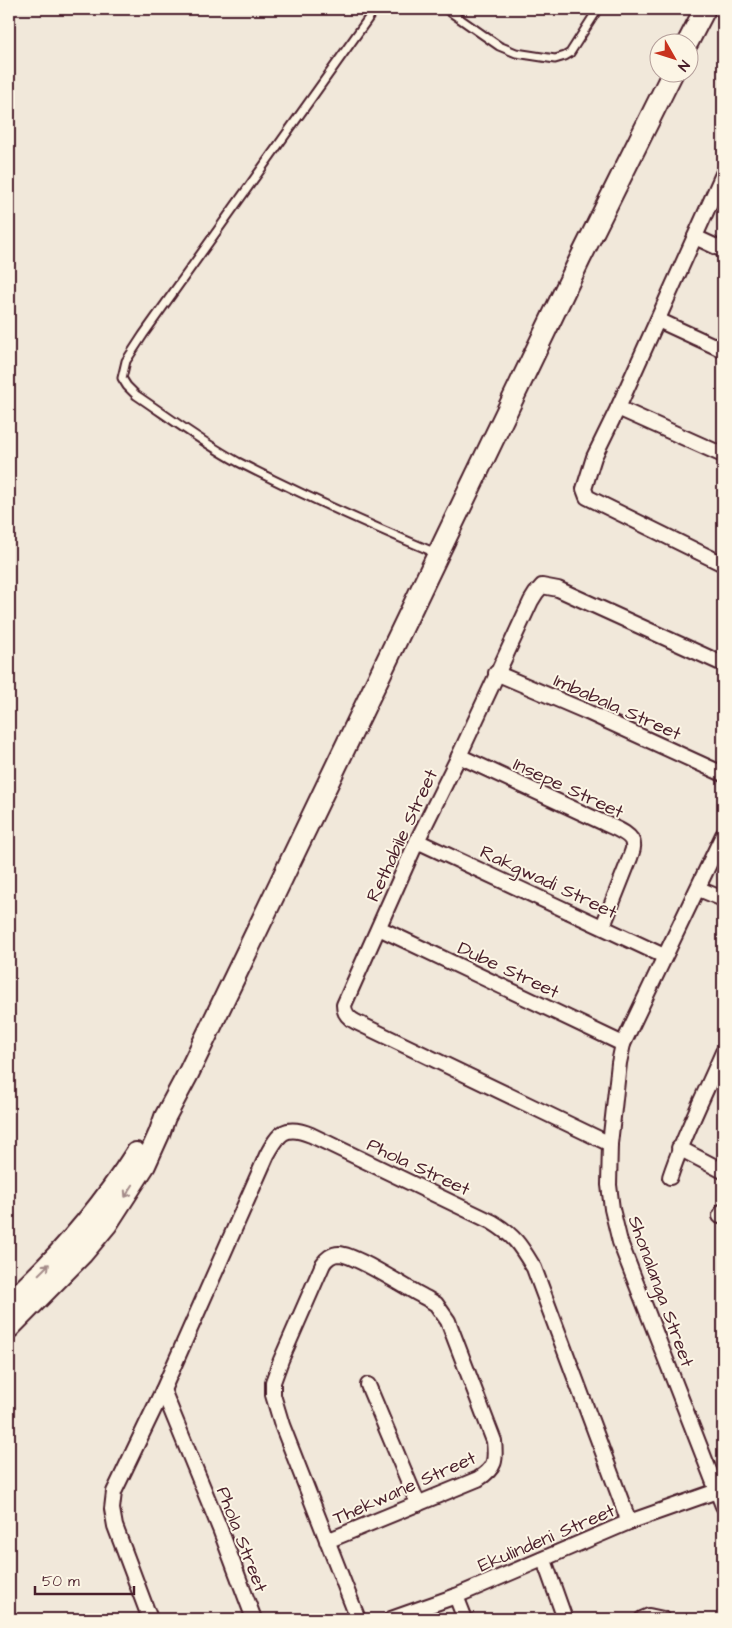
<svg xmlns="http://www.w3.org/2000/svg" width="732" height="1628" viewBox="0 0 732 1628" font-family="'Architects Daughter',sans-serif">
<rect width="100%" height="100%" fill="#f1e8da"/>
<filter id="ink" filterUnits="userSpaceOnUse"><feTurbulence type="fractalNoise" baseFrequency=".02" numOctaves="2"/><feDisplacementMap in="SourceGraphic" scale="10" xChannelSelector="R" yChannelSelector="G"/><feConvolveMatrix kernelMatrix="1 2 1 2 8 2 1 2 1" color-interpolation-filters="sRGB"/></filter>
<g filter="url(#ink)">
<g fill="none" stroke-linecap="round" stroke-linejoin="round">
<!-- service casing -->
<g stroke="#4a1f2b" stroke-width="11">
<g id="service">
<path d="M375 9 143 335 126 361 122 378 127 386 136 395C170 418 203 443 238 462 303 495 369 525 436 553"/>
<polyline points="446,9 499,46 516,53 555,59 565,56 570,53 598,9"/>
</g>
</g>
<!-- minor casing -->
<g stroke="#4a1f2b" stroke-width="18">
<g id="minor">
<polyline points="723,174 618,408 594,457 584,489 587,497 593,500 723,564"/>
<polyline points="695,237 723,250"/>
<polyline points="658,320 723,350"/>
<polyline points="618,408 723,455"/>
<polyline points="496,673 585,711 723,774"/>
<path d="M459 756 604 823C612 827 633 834 633 845 634 849 631 854 630 858L603 926"/>
<polyline points="723,835 623,1044 619,1063 610,1144 609,1185 612,1209 620,1242 723,1506"/>
<polyline points="417,841 664,956"/>
<polyline points="699,889 723,899"/>
<polyline points="379,928 623,1044"/>
<path d="M610 1144 356 1022C348 1018 344 1013 344 1005L417 841 459 756 531 601 536 593 542 586 558 589 723 664"/>
<polyline points="679,1148 723,1171"/>
<path d="M670 1177C684 1134 705 1094 723 1052"/>
<polyline points="720,1216 723,1211"/>
<polyline points="368,1385 418,1504"/>
<polyline points="163,1390 220,1529 254,1619"/>
<path d="M327 1541 478 1479C496 1468 496 1460 494 1441L448 1321 436 1304 426 1298C406 1288 357 1255 339 1254 332 1254 326 1259 323 1264L281 1360 273 1382V1395L282 1425 358 1619"/>
<polyline points="544,1560 565,1619"/>
<polyline points="456,1596 465,1619"/>
<path d="M150 1619 115 1526 112 1509 114 1492 163 1390 267 1155C279 1133 285 1124 311 1135L492 1222C515 1236 520 1245 534 1268L629 1522"/>
<polyline points="391,1619 456,1596 629,1522 717,1491"/>
<polyline points="642,1619 649,1616 663,1619"/>
</g>
</g>
<!-- secondary casing -->
<g stroke="#4a1f2b" stroke-width="24">
<g id="secondary">
<polyline points="688,42 705,9"/>
<path d="M9 1303C57 1259 101 1208 136 1153"/>
<polyline points="9,1328 82,1254 107,1224 145,1165 159,1134 165,1117 189,1072 580,259 673,72"/>
</g>
</g>
<!-- service -->
<use href="#service" stroke="#fcf5e5" stroke-width="7"/>
<!-- minor -->
<use href="#minor" stroke="#fcf5e5" stroke-width="14"/>
<!-- secondary -->
<use href="#secondary" stroke="#fcf5e5" stroke-width="20"/>
</g>
<!-- one-way arrows -->
<defs><path id="oneway-shaft" d="M-6 0H5M1.5-3L5.5 0L1.5 3" fill="none" stroke-width="1.6" stroke-linecap="round" stroke-linejoin="round" transform="scale(1.25)"/></defs>
<g stroke="#a38a88">
<use href="#oneway-shaft" transform="translate(129 1191) rotate(123)"/>
<use href="#oneway-shaft" transform="translate(44 1269) rotate(-45)"/>
</g>
</g>
<g text-anchor="middle" stroke-width="4" stroke-linejoin="round" paint-order="stroke">
<!-- street labels -->
<g font-size="19" fill="#4a1f2b" stroke="#fcf5e5">
<text transform="translate(618 706) rotate(24)" y="7">Imbabala Street</text>
<text transform="translate(569 787) rotate(25)" y="7">Insepe Street</text>
<text transform="translate(401 835) rotate(-65)" y="7">Rethabile Street</text>
<text transform="translate(549 881) rotate(25)" y="7">Rakgwadi Street</text>
<text transform="translate(509 969) rotate(25)" y="7">Dube Street</text>
<text transform="translate(419 1166) rotate(25)" y="7">Phola Street</text>
<text transform="translate(662 1291) rotate(70)" y="7">Shonalanga Street</text>
<text transform="translate(404 1487) rotate(-24)" y="7">Thekwane Street</text>
<text transform="translate(546 1537) rotate(-23)" y="7">Ekulindeni Street</text>
<text transform="translate(243 1539) rotate(69)" y="7">Phola Street</text>
</g>
</g>
<!-- margin -->
<rect width="732" height="1628" fill="none" stroke="#fcf5e5" stroke-width="30"/>
<rect x="15" y="15" width="702" height="1598" fill="none" stroke="#4a1f2b" stroke-width="2" filter="url(#ink)"/>
<!-- north arrow -->
<g transform="translate(674 58) rotate(129)"><circle r="24" fill="#fcf5e5" stroke="#b59f9b"/>
<path d="M0-4L9 19L0 12L-9 19Z" fill="#c8321e"/>
<text y="-8" font-size="14" font-weight="bold" text-anchor="middle" fill="#4a1f2b">N</text>
</g>
<!-- scale -->
<path d="M35 1586v8h99v-8" fill="none" stroke="#4a1f2b" stroke-width="2.5"/>
<text x="42" y="1586" font-size="15" fill="#4a1f2b" stroke="#fcf5e5" stroke-width="4" paint-order="stroke">50 m</text>
</svg>
